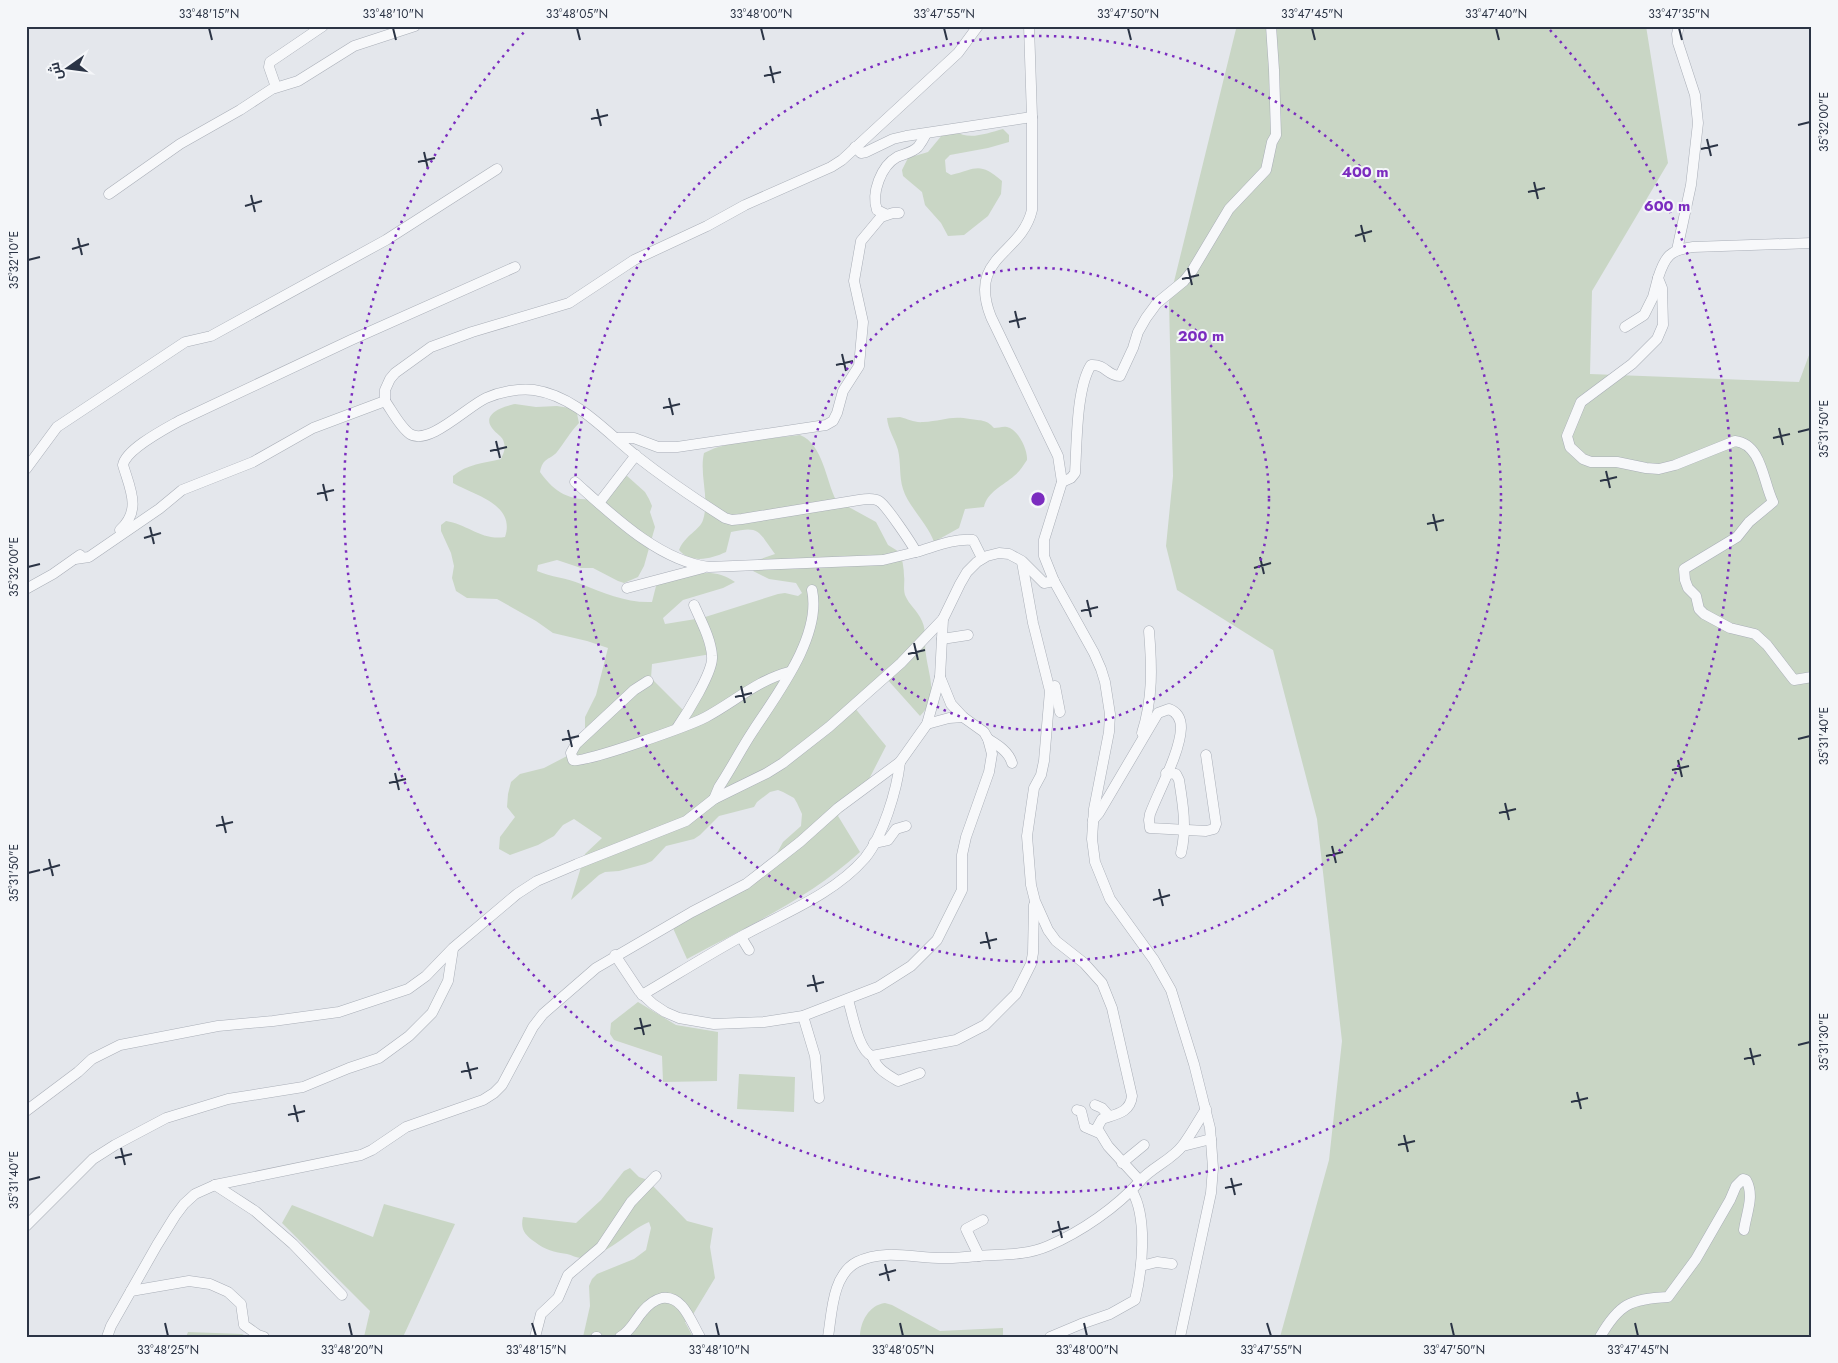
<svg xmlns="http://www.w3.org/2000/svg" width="1838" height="1363" viewBox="0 0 1838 1363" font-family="Jost,Cairo,sans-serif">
<rect width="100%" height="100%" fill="#e4e7ec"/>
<!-- green -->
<g fill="#c9d6c5" fill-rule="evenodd">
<polygon points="1233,26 1646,26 1668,163 1592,291 1590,374 1799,382 1812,347 1812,1337 1280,1337 1329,1160 1342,1041 1317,819 1273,650 1177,590 1166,546 1173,476 1169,302 1236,29"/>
<path d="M1003 129 1009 135V142L988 148 950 155 945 160 946 172 951 175C976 169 979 161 1002 181L1001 194 988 216 964 235 948 236 941 223 925 205 922 192 903 176 902 170 908 158 928 152 943 134 955 131C969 141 987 133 1003 129Z"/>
<path d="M515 404 536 407 557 406 576 409 579 423C570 432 565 442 557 452 550 460 543 457 540 472 559 499 576 501 608 499L626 475 645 492 649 499 652 506 650 512 655 527 644 566 638 577 624 583 618 581 593 568H581L557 560 538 565 537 571C551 577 567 578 581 584 604 593 626 603 652 602L656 586 660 584C686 577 710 564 735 582L723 588 683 600 663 618 665 624 702 618 778 594 785 593 798 596 802 593 796 583 769 579 753 571 758 560 775 554C758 532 761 525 731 532L726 552C711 559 691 564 679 550 685 535 700 530 703 520 710 498 699 475 704 453L715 448 737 442 800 435C823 444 826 481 836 500L876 522 888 545 901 553C902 560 904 568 904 576 905 582 903 588 905 595 909 605 918 611 922 621 927 631 924 644 926 655 929 677 939 698 920 716L886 678 854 707 886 746 867 783 838 816 860 852C810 898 746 927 687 959L672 926 758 874 776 855 783 842 801 826 802 814 797 803 794 798 783 792 778 790 770 792 757 802 754 807 719 816 700 835 694 839 666 846 652 861 645 864 619 871 605 872 599 875 571 900 585 854 602 838 574 819 563 825 554 836 538 845 510 855 499 849 500 837 515 817 507 807 508 794 511 782 520 774 544 768 567 756 585 732V717L596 695 608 648 587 641 553 633 536 621 497 599 467 598 456 591 452 578 454 566 451 553 441 531V525L446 521C467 524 482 541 505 537 516 504 474 495 453 483V476C467 464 484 463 501 459 503 454 506 449 504 443 503 436 496 434 492 428 481 413 505 406 515 404ZM711 654 712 661 684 711 651 678 652 664Z"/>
<path d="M900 417C908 419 915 423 923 422 942 421 951 415 970 419 981 421 986 419 994 428 998 428 1003 426 1007 427 1018 429 1028 450 1027 460 1023 466 1020 471 1014 476 1004 485 987 492 984 507L965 509 959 528 934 542C928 524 908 506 903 489 899 477 901 462 898 450 895 439 888 430 887 418Z"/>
<polygon points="638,1002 676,1025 718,1032 717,1081 663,1082 662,1056 614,1040 610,1034 611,1023"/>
<polygon points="739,1074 795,1077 794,1112 737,1109"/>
<path d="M630 1168 639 1177 645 1179 654 1187 687 1221 713 1228 710 1247 715 1278 689 1321 685 1322 693 1337H583L590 1306 589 1286 592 1279 597 1274 634 1259 646 1250 651 1228 649 1222C626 1232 608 1256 582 1258 576 1258 572 1255 567 1254 554 1252 545 1250 535 1242 525 1235 520 1229 523 1217L576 1223 601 1200 624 1171Z"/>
<polygon points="384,1204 455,1224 403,1337 364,1337 370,1311 282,1223 292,1205 373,1237"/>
<path d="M885 1303 892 1305 940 1331 1003 1328V1337H860C860 1322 869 1305 885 1303Z"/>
<polygon points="188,1332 242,1334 248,1337 186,1337"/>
</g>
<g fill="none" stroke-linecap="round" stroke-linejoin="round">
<!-- minor casing -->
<g stroke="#a9aeb7" stroke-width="11">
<g id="minor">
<path d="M1029 26 1032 117V210C1021 256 967 256 991 317L1058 456 1062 482 1044 540V556L1054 581 1094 653 1101 669 1105 682 1110 714 1109 732 1094 809 1092 839 1095 862 1110 899 1154 960 1171 990 1194 1064 1210 1128 1213 1168 1211 1193 1180 1337"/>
<polyline points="276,87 269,67 270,62 323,26"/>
<polyline points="855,147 861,153 866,152 893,139 906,136 1032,117"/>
<polyline points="109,194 180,144 240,110 272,89 298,81 354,46 415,26"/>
<path d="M885 214 877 210C871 193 881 166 897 157 903 154 912 153 918 147 921 143 924 138 926 134"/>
<path d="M1812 243 1693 247C1670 250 1665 256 1658 278L1662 288 1663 325 1657 339 1632 364 1581 402 1567 436 1570 447 1583 459 1591 462H1617L1646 468 1659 469 1675 465 1735 441C1762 444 1763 482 1773 502L1749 522 1737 537 1684 569 1685 580 1688 588 1696 596 1699 609 1704 614 1730 628 1755 634 1767 645 1794 680 1812 677"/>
<polyline points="1677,250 1691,185 1698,123 1695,95 1678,43 1677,34 1679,26"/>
<polyline points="1625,327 1644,315 1653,297 1658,278"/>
<path d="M385 401C392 411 400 427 410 434 429 446 468 406 486 398 500 392 519 388 534 390 575 396 604 430 635 455 663 477 695 499 725 518L732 520 742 519 859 500C865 499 874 498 879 501 886 505 912 544 916 552 934 547 954 538 973 540L982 558"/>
<polyline points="617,438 634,438 658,447 677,447 826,425 833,421 837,413 843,391 859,366 863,322 854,281 861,241 881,217 893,213 899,213"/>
<polyline points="26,469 57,427 185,342 211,336 386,240 497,169"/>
<path d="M575 482C612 515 659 561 709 567L883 560 916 552"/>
<path d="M1062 482 1071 478 1075 473C1077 443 1076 389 1091 365 1106 364 1107 376 1120 376L1133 348 1138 332 1146 318 1157 303 1184 281 1192 271 1229 209 1266 170 1272 142 1276 135 1274 70 1271 26"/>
<polyline points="599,503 636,455"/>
<path d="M120 530C142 510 130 489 123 465 126 449 165 429 179 421L351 340 515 267"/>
<polyline points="75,559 89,557 159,509 182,490 253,462 313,428 385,401 385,390 390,379 395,373 431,347 472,332 569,303 634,260 707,226 745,205 831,167 842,160 958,53 978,26"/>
<path d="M1022 562 1033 623 1050 691 1044 761 1041 775 1034 788 1027 836 1031 885 1035 901 1048 930 1056 941 1084 963 1102 983 1112 1008 1132 1096C1130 1113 1116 1114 1102 1119L1097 1128 1108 1146 1140 1181"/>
<polyline points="627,588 703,568"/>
<polyline points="26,589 53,574 80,555"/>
<polyline points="942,639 968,635"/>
<path d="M648 681 634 690 576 744 571 753 573 760C583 764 691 725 706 717 734 702 758 680 789 672"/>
<polyline points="1055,686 1060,712"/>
<polyline points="927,724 949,718 963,717"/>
<path d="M677 728C686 715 714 671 712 656 711 639 701 621 694 605"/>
<path d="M1142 733C1153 698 1152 667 1149 631"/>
<path d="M988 739C998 745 1009 752 1012 763"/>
<path d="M1166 773 1176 774 1179 780C1183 804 1187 829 1181 853"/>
<path d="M714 799 719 787C731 769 741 749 753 731 777 694 822 636 812 590"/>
<path d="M1093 820 1099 813 1158 713 1169 709C1177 712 1181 719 1181 728 1180 753 1159 790 1150 814L1149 820 1150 828 1206 831 1214 829 1216 824 1206 755"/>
<polyline points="874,843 888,840 896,829 906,826"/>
<polyline points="741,937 749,950"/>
<polyline points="615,955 639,991 653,1004 665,1012 679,1018 714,1024 764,1022 803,1016 878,987 911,966 937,940 962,890 962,855 966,837 989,772 992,754 988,739 984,732 963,717 951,704 940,677"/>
<path d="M642 995C676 975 709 954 744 935 784 913 834 894 865 858 883 836 897 790 900 762"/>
<path d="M848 1000C853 1015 858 1050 872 1056L956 1040 985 1025 1016 994 1031 964 1033 953 1034 905"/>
<polyline points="803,1016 815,1056 819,1098"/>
<path d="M872 1056C877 1069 886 1074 898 1081L920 1073"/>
<polyline points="1095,1105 1102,1108 1109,1116"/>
<polyline points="1077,1110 1081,1111 1085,1127 1099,1133"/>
<polyline points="26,1111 78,1072 92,1059 120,1045 218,1026 273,1021 339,1012 408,989 426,976 453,948 517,894 537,881 577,864 686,821 714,799 767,773 783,763 829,727 901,663 943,619"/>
<polyline points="1183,1146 1211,1139"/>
<polyline points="1122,1163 1144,1145"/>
<polyline points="215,1185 255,1211 293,1244 342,1295"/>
<polyline points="26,1226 93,1159 115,1145 166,1118 228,1099 303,1087 349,1068 379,1058 409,1036 432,1013 448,981 453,949"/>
<polyline points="979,1256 966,1229 983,1220"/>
<polyline points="1141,1266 1157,1262 1172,1264"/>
<polyline points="131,1291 189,1281 210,1284 228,1292 241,1304 244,1325 258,1335 264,1337"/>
<polyline points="107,1337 111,1326 157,1245 175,1216 184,1204 195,1194 215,1185 361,1155 372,1150 406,1127 483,1100 494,1093 502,1085 533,1027 543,1014 596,968 692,912 746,884 800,842 838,808 900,762 927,724 940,677 943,619 960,584 967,572 977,562 987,556 999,553 1009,554 1022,561 1044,583 1054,581"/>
<polyline points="535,1337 541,1314 558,1298 568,1275 601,1247 631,1202 656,1176"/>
<polyline points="596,1337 597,1337"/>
<path d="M620 1337C631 1331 635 1320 643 1311 648 1305 654 1300 662 1298 683 1295 691 1322 700 1337"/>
<path d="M828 1337C832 1313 832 1275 857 1262 885 1248 917 1259 947 1258 957 1258 967 1257 977 1256 1001 1254 1025 1256 1048 1246 1081 1232 1117 1207 1140 1181 1152 1167 1172 1160 1183 1145 1192 1133 1198 1121 1206 1109"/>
<path d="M1050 1337 1081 1324 1110 1314 1135 1300C1142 1271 1148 1218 1132 1191"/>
<path d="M1600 1337C1619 1304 1630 1299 1668 1297L1696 1259 1730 1200 1736 1186 1743 1179 1746 1180C1755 1196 1746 1214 1744 1230"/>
</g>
</g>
<!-- minor -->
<use href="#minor" stroke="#f7f8fa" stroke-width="10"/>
</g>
<!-- ticks -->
<path fill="none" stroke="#2b3445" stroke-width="2" d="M209 28 212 40M393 28 396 40M577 28 580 40M761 28 764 40M944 28 947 40M1128 28 1131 40M1312 28 1315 40M1496 28 1499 40M1679 28 1682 40M770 66 774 83M764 76 781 72M597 109 601 126M591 119 608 115M1798 125 1810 122M1707 139 1711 156M1701 149 1718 145M424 152 428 169M418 162 435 158M1534 182 1538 199M1528 192 1545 188M251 195 255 212M245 206 262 201M1361 225 1365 242M1355 236 1372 231M78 238 82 255M72 249 89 244M28 260 40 257M1188 268 1192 285M1182 279 1199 275M1015 311 1019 328M1009 322 1026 318M842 354 846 371M836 365 853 361M669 398 673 415M663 408 680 404M1779 428 1783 445M1798 432 1810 429M1773 438 1790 434M496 441 500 458M490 451 507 447M1606 471 1610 488M1600 481 1617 477M323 484 327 501M317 494 334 490M1433 514 1437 531M1427 524 1444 520M150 527 154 544M144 538 161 533M1260 557 1264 574M28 567 40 564M1254 568 1271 563M1087 600 1091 617M1081 611 1098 607M914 643 918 660M908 654 925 650M741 686 745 703M735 697 752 693M568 730 572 747M1798 739 1810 736M562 740 579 736M1678 760 1682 777M1672 770 1689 766M395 773 399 790M389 783 406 779M1505 803 1509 820M1499 813 1516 809M222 816 226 833M216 826 233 822M1332 846 1336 863M1326 856 1343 852M49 859 53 876M43 870 60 865M28 873 40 870M1159 889 1163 906M1153 900 1170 895M986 932 990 949M980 943 997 939M813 975 817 992M807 986 824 982M640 1018 644 1035M634 1029 651 1025M1798 1045 1810 1042M1750 1048 1754 1065M1744 1059 1761 1055M467 1062 471 1079M461 1072 478 1068M1577 1092 1581 1109M1571 1102 1588 1098M294 1105 298 1122M288 1115 305 1111M1404 1135 1408 1152M1398 1145 1415 1141M121 1148 125 1165M115 1158 132 1154M1231 1178 1235 1195M28 1180 40 1177M1225 1188 1242 1184M1058 1221 1062 1238M1052 1232 1069 1227M885 1264 889 1281M879 1275 896 1270M165 1323 168 1336M349 1323 352 1336M532 1323 536 1336M716 1323 719 1336M900 1323 903 1336M1084 1323 1087 1336M1267 1323 1271 1336M1451 1323 1454 1336M1635 1323 1638 1336"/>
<!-- distance rings -->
<g fill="none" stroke="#7b2cbf" stroke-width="2.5" stroke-dasharray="2.5 5">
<circle cx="1038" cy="499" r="231"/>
<circle cx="1038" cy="499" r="463"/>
<path d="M1550 30A694 694 0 1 1 526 30"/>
</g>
<circle cx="1038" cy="499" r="8" fill="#7b2cbf" stroke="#f4f6f9" stroke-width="2.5"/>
<g font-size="15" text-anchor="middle" font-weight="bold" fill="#7b2cbf" stroke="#f4f6f9" stroke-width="4" stroke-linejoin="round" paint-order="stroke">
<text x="1365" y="177">400 m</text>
<text x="1667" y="211">600 m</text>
<text x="1201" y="341">200 m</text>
</g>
<!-- border -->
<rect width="1838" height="1363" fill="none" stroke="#f4f6f9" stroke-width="55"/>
<!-- north arrow -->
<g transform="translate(68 68) rotate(256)" stroke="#f4f6f9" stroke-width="4" paint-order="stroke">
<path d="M0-4L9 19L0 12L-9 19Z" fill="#2b3445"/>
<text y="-8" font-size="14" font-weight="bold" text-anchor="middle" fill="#2b3445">ش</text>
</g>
<rect x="28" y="28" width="1782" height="1308" fill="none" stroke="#2b3445" stroke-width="2"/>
<g font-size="12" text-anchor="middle" fill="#2b3445">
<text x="209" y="18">33°48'15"N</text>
<text x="393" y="18">33°48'10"N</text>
<text x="577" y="18">33°48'05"N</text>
<text x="761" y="18">33°48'00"N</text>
<text x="944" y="18">33°47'55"N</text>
<text x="1128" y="18">33°47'50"N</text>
<text x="1312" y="18">33°47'45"N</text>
<text x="1496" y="18">33°47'40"N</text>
<text x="1679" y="18">33°47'35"N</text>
<text transform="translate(1824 122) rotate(-90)" y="4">35°32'00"E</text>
<text transform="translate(14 260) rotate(-90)" y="4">35°32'10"E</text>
<text transform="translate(1824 429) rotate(-90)" y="4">35°31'50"E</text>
<text transform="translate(14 567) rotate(-90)" y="4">35°32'00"E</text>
<text transform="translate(1824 736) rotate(-90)" y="4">35°31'40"E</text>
<text transform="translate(14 873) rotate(-90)" y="4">35°31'50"E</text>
<text transform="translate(1824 1042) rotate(-90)" y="4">35°31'30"E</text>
<text transform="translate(14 1180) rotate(-90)" y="4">35°31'40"E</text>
<text x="168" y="1354">33°48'25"N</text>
<text x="352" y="1354">33°48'20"N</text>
<text x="536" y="1354">33°48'15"N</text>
<text x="719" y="1354">33°48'10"N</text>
<text x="903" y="1354">33°48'05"N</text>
<text x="1087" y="1354">33°48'00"N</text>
<text x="1271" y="1354">33°47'55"N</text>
<text x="1454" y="1354">33°47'50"N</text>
<text x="1638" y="1354">33°47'45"N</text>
</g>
</svg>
